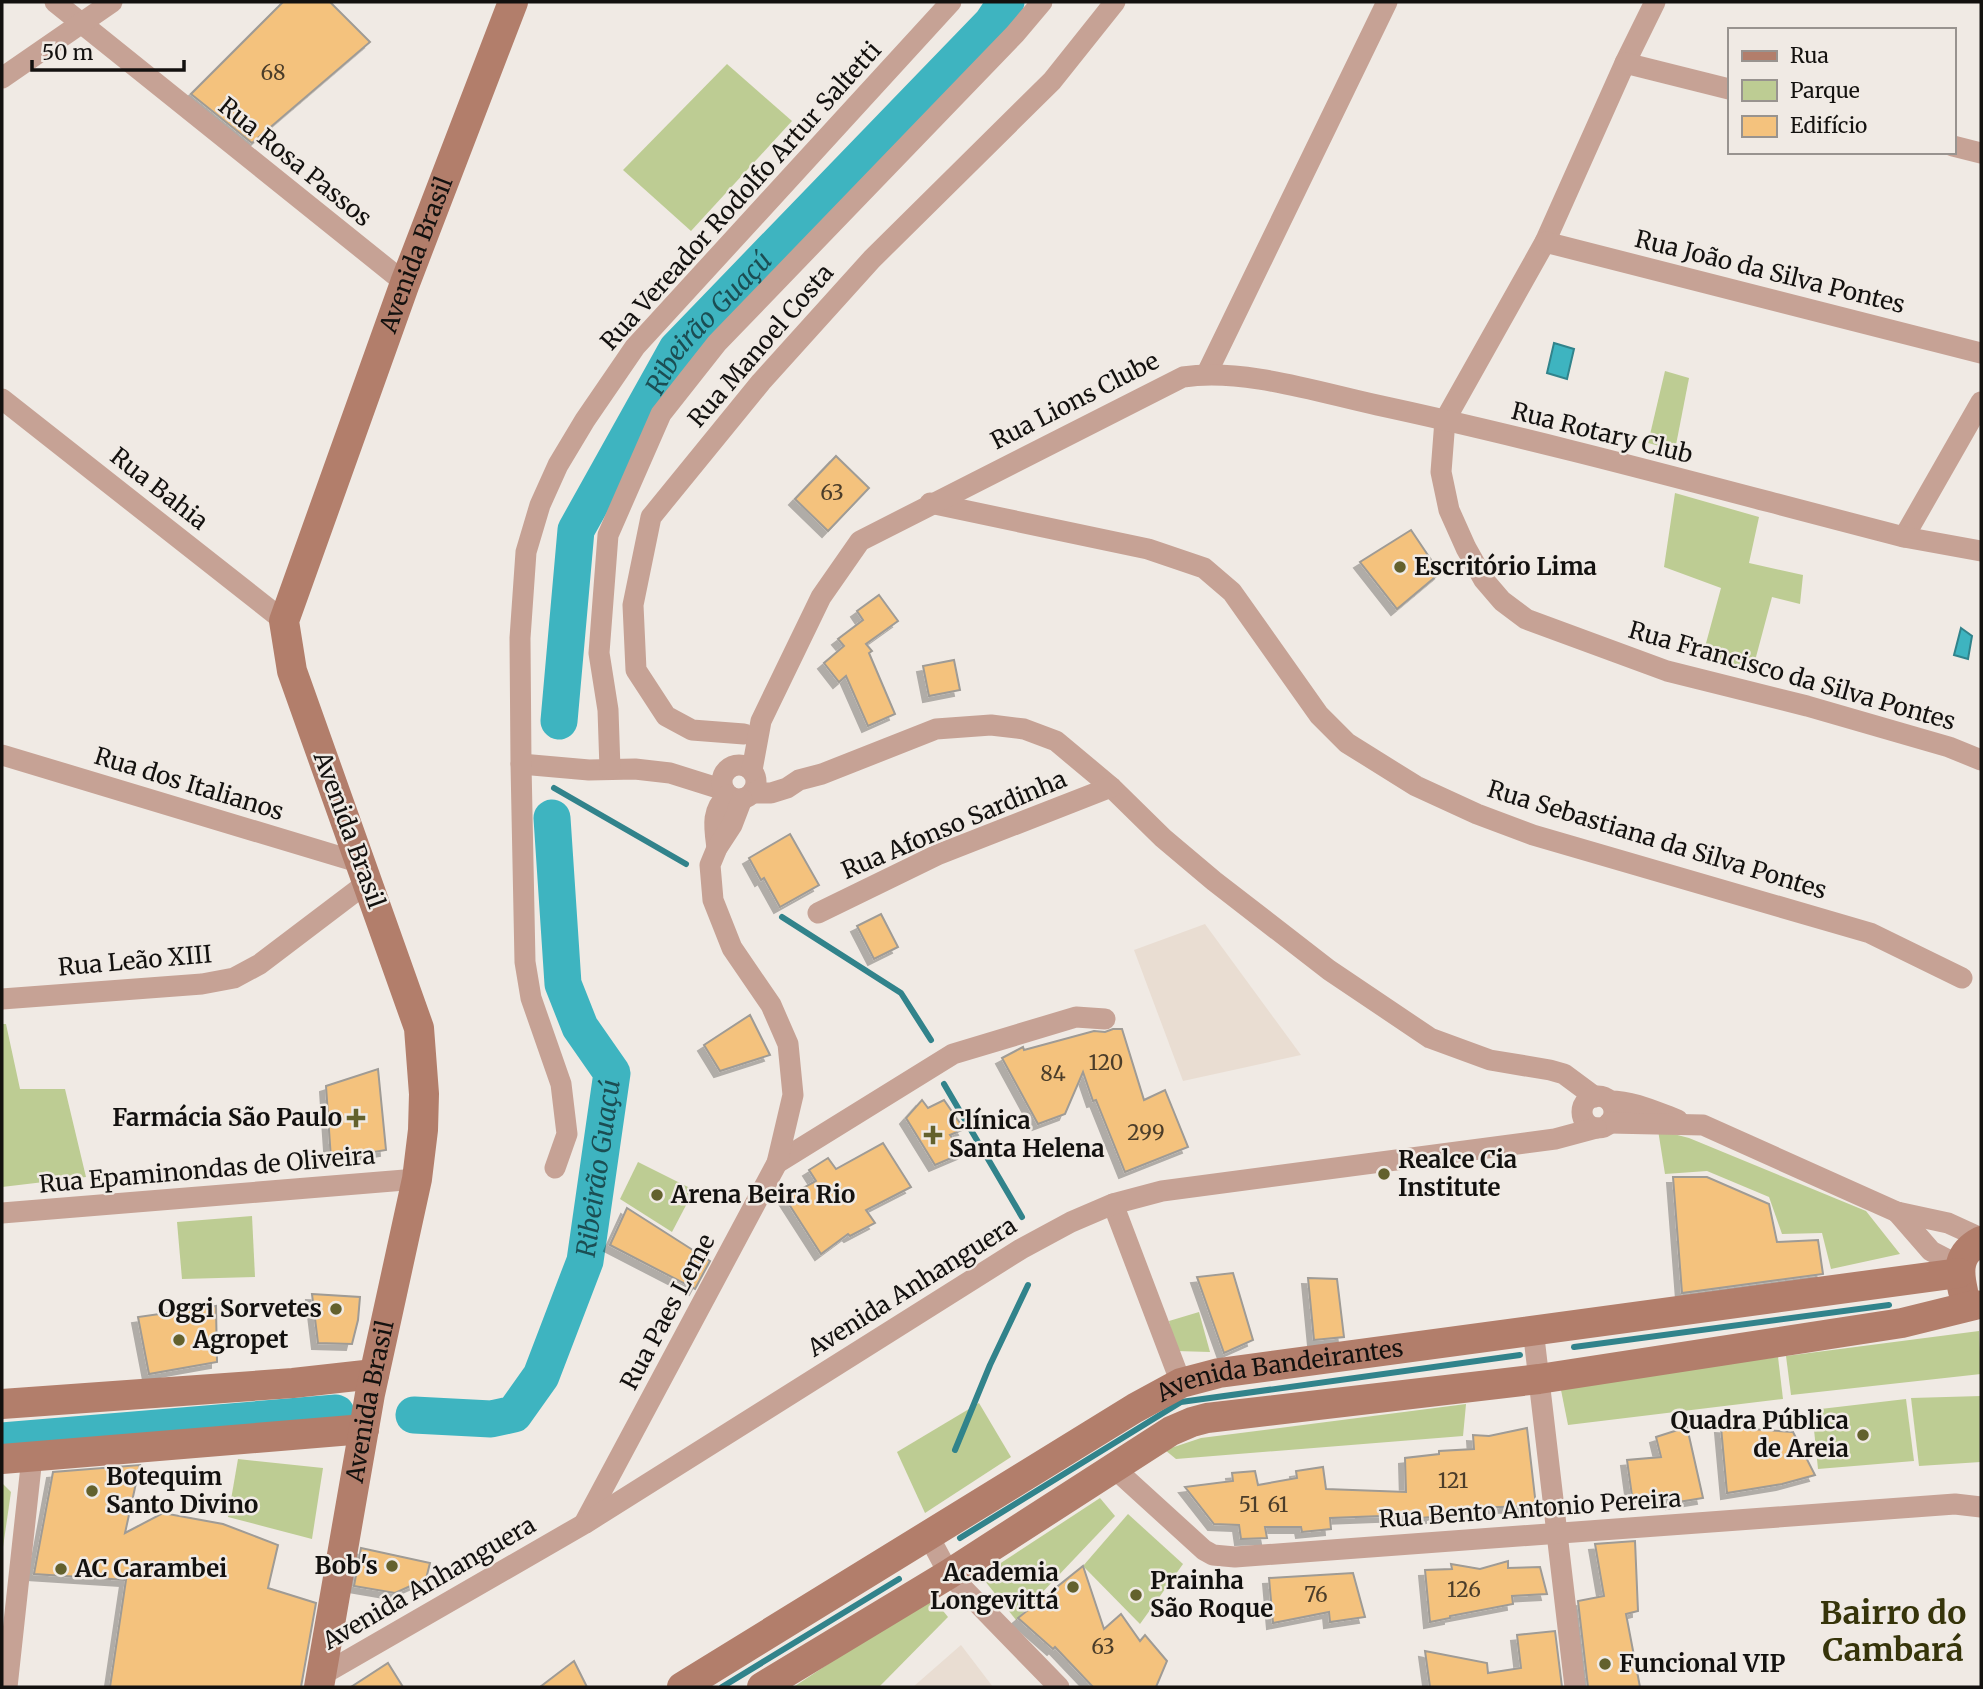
<svg xmlns="http://www.w3.org/2000/svg" width="1983" height="1689" viewBox="0 0 1983 1689" font-family="Merriweather,serif">
<defs>
<filter id="shadow"><feDropShadow dx="-6" dy="6" stdDeviation="0" flood-color="#0004"/></filter>
</defs>
<rect width="100%" height="100%" fill="#f0eae4"/>
<!-- built -->
<g fill="#e9ddd2">
<polygon points="1205,924 1301,1055 1183,1081 1134,950"/>
<polygon points="961,1645 993,1687 913,1687"/>
</g>
<!-- green -->
<g fill="#bdcc93">
<polygon points="727,64 792,121 691,231 623,170"/>
<polygon points="1665,371 1689,378 1675,450 1648,443"/>
<polygon points="1675,493 1759,517 1749,563 1803,575 1800,604 1772,597 1752,672 1702,658 1721,588 1664,567"/>
<polygon points="2,1024 6,1024 20,1089 65,1089 86,1177 2,1187"/>
<polygon points="1658,1130 1689,1138 1866,1211 1900,1254 1831,1269 1822,1233 1782,1234 1769,1197 1707,1171 1665,1174"/>
<polygon points="638,1162 694,1190 672,1232 620,1199"/>
<polygon points="252,1216 255,1277 182,1279 177,1222"/>
<polygon points="1199,1312 1210,1352 1176,1351 1169,1321"/>
<polygon points="1979,1331 1981,1374 1791,1395 1786,1356"/>
<polygon points="1778,1357 1783,1399 1568,1425 1560,1385"/>
<polygon points="1981,1396 1981,1462 1919,1466 1911,1398"/>
<polygon points="1906,1399 1914,1461 1818,1469 1812,1410"/>
<polygon points="979,1403 1011,1457 925,1513 897,1452"/>
<polygon points="1466,1404 1463,1436 1176,1459 1165,1450 1201,1438"/>
<polygon points="238,1459 323,1468 312,1539 228,1517"/>
<polygon points="2,1483 11,1492 2,1554"/>
<polygon points="1100,1498 1115,1516 1016,1620 981,1576"/>
<polygon points="1128,1514 1183,1564 1140,1624 1083,1566"/>
<polygon points="931,1596 948,1617 879,1687 795,1686"/>
</g>
<!-- water -->
<g fill="#3eb4c0" stroke="#31838b" stroke-width="2">
<polygon points="1554,343 1574,349 1567,379 1547,373"/>
<polygon points="1961,628 1972,636 1968,659 1954,655"/>
</g>
<g fill="none" stroke-linecap="round" stroke-linejoin="round">
<!-- stream -->
<g stroke="#31838b" stroke-width="6">
<polyline points="554,788 686,864"/>
<polyline points="782,917 901,993 931,1040"/>
<polyline points="944,1084 1022,1217"/>
<polyline points="1574,1347 1889,1305"/>
<polyline points="955,1450 990,1365 1028,1285"/>
<polyline points="960,1538 1181,1402 1520,1355"/>
<polyline points="722,1687 899,1579"/>
</g>
<!-- river -->
<g stroke="#3eb4c0" stroke-width="37">
<path id="s1" d="M559 721 576 530 677 349 992 23 1006 2"/>
<path id="s2" d="M414 1415 491 1419 514 1414 541 1376 585 1261 612 1073 580 1027 563 984 552 818"/>
<polyline points="2,1441 336,1413"/>
</g>
</g>
<!-- building -->
<g fill="#f4c27d" stroke="#9f9b95" stroke-width="2" filter="url(#shadow)">
<polygon points="283,2 330,2 370,42 252,143 191,94"/>
<polygon points="836,456 869,488 828,531 795,499"/>
<polygon points="1411,530 1440,573 1397,609 1360,562"/>
<polygon points="879,595 898,621 866,644 872,651 869,653 895,714 868,726 846,676 839,682 824,663 844,646 838,639 863,620 857,611"/>
<polygon points="954,660 960,690 929,696 923,666"/>
<polygon points="790,834 819,885 780,907 764,878 761,880 749,858"/>
<polygon points="881,914 898,947 874,959 857,926"/>
<polygon points="750,1015 770,1055 720,1071 704,1045"/>
<polygon points="1113,1029 1122,1029 1144,1100 1165,1090 1188,1147 1125,1172 1096,1100 1093,1101 1083,1072 1065,1114 1038,1124 1002,1058 1023,1047 1024,1050 1094,1031 1105,1032"/>
<polygon points="378,1069 386,1150 331,1159 326,1086"/>
<polygon points="922,1100 928,1108 944,1100 964,1129 950,1135 963,1153 935,1165 906,1118"/>
<polygon points="883,1143 911,1187 866,1210 875,1223 850,1236 848,1234 821,1254 785,1198 816,1181 809,1170 828,1158 836,1169"/>
<polygon points="1673,1177 1707,1177 1769,1204 1777,1242 1818,1240 1823,1274 1682,1293"/>
<polygon points="627,1208 710,1261 695,1289 610,1245"/>
<polygon points="1233,1273 1253,1340 1224,1353 1197,1277"/>
<polygon points="1308,1278 1337,1279 1344,1337 1314,1340"/>
<polygon points="312,1294 360,1297 358,1320 352,1344 318,1343"/>
<polygon points="216,1306 217,1362 149,1374 138,1317"/>
<polygon points="1687,1427 1703,1498 1672,1503 1670,1495 1632,1496 1627,1460 1661,1457 1656,1437"/>
<polygon points="1721,1427 1793,1432 1815,1475 1782,1484 1727,1493"/>
<polygon points="1527,1428 1536,1506 1467,1508 1468,1512 1432,1514 1432,1517 1407,1519 1407,1515 1330,1518 1331,1529 1302,1532 1301,1527 1265,1527 1267,1538 1241,1539 1239,1525 1214,1524 1185,1487 1233,1481 1232,1473 1255,1471 1258,1485 1297,1478 1296,1471 1323,1467 1326,1489 1406,1492 1405,1458 1439,1454 1439,1451 1474,1449 1473,1435 1489,1436"/>
<polygon points="140,1465 125,1533 163,1513 223,1524 278,1545 268,1588 316,1603 301,1687 110,1687 126,1580 34,1574 53,1472"/>
<polygon points="1635,1541 1638,1611 1626,1614 1640,1687 1588,1687 1578,1601 1604,1596 1595,1544"/>
<polygon points="361,1548 430,1563 426,1579 395,1593 354,1586"/>
<polygon points="1508,1561 1508,1568 1540,1567 1547,1594 1512,1596 1513,1604 1450,1616 1450,1618 1430,1622 1425,1570 1452,1569 1451,1564 1480,1569"/>
<polygon points="1083,1566 1104,1629 1121,1614 1140,1641 1145,1635 1167,1661 1156,1687 1093,1687 1055,1647 1053,1649 1018,1618"/>
<polygon points="1353,1573 1365,1617 1330,1622 1329,1612 1273,1623 1269,1578"/>
<polygon points="1555,1631 1562,1687 1430,1687 1425,1651 1487,1663 1488,1673 1521,1668 1517,1635"/>
<polygon points="574,1661 587,1687 540,1687"/>
<polygon points="388,1663 403,1687 351,1687"/>
</g>
<g fill="none" stroke-linecap="round" stroke-linejoin="round">
<!-- street -->
<g stroke="#c6a295" stroke-width="21">
<polyline points="55,2 405,283"/>
<polyline points="1655,2 1625,63 1545,242 1445,420 1441,472 1449,510 1466,548 1484,580 1502,601 1526,619 1667,671 1807,706 1949,747 1981,760"/>
<polyline points="1625,63 1729,89"/>
<polyline points="2,78 112,2"/>
<polyline points="1953,146 1981,153"/>
<polyline points="1545,242 1981,353"/>
<polyline points="1207,373 1387,2"/>
<polyline points="2,399 284,621"/>
<polyline points="930,503 1148,549 1204,568 1232,592 1319,715 1347,743 1416,786 1477,814 1533,835 1870,933 1962,978"/>
<polyline points="1904,537 1981,402"/>
<polyline points="744,734 692,730 666,716 636,670 633,605 651,517 761,382 872,259 1052,81 1115,2"/>
<polyline points="2,755 361,863"/>
<polyline points="521,764 589,770 635,769 670,773 724,790"/>
<circle cx="739" cy="782" r="17"/>
<polyline points="610,769 608,710 599,653 608,535 661,414 717,343 1015,34 1042,2"/>
<path d="M752 770 761 721 821 597 860 541 1183 377C1244 368 1317 392 1377 405 1554 443 1729 492 1904 537L1981 551"/>
<polyline points="752,793 771,793 787,788 799,780 822,774 936,729 991,725 1024,729 1056,741 1111,787 1163,838 1214,881 1329,970 1430,1038 1490,1060 1550,1070 1564,1074 1595,1097"/>
<path d="M717 848C714 826 711 810 728 795"/>
<polyline points="818,913 937,855 1111,787"/>
<polyline points="2,999 202,984 234,978 260,964 368,882"/>
<circle cx="1598" cy="1112" r="16"/>
<path d="M1610 1101C1634 1101 1656 1112 1678 1120"/>
<polyline points="1609,1123 1703,1125 1897,1212 1948,1223 1981,1238"/>
<polyline points="777,1163 953,1054 1076,1017 1105,1019"/>
<polyline points="555,1168 567,1134 561,1084 531,998 525,962 521,764 520,638 526,552 540,505 558,465 585,420 635,347 951,2"/>
<polyline points="1113,1204 1181,1383"/>
<polyline points="1897,1212 1931,1251 1960,1266"/>
<polyline points="2,1213 417,1179"/>
<polyline points="1533,1329 1575,1687"/>
<polyline points="1115,1469 1204,1550 1213,1555 1235,1557 1955,1504 1981,1507"/>
<polyline points="585,1522 777,1163 793,1095 788,1044 771,1005 732,948 713,900 710,865 717,848 732,825 742,799"/>
<polyline points="928,1535 949,1574 1059,1687"/>
<polyline points="322,1675 584,1524 1021,1249 1071,1222 1113,1204 1162,1191 1555,1139 1596,1128"/>
<polyline points="7,1687 32,1457"/>
</g>
<!-- secondary -->
<g stroke="#b27e6b" stroke-width="30">
<path d="M1963 1291C1958 1269 1958 1253 1981 1241"/>
<polyline points="2,1404 293,1383 374,1374"/>
<polyline points="2,1459 364,1429"/>
<path id="s3" d="M319 1687 370 1394 417 1179 423 1130 424 1094 419 1028 292 671 284 621 405 283 513 2"/>
<path id="s4" d="M682 1687 1135 1408 1181 1383 1219 1373 1959 1273"/>
<polyline points="762,1687 949,1574 1171,1431 1192,1422 1207,1418 1539,1379 1902,1323 1975,1305"/>
</g>
</g>
<!-- markers -->
<g fill="#63612d" stroke="#f0eae4" stroke-width="2.5">
<circle cx="1400" cy="567" r="7"/>
<path d="M352.5 1107.5h7v7h7v7h-7v7h-7v-7h-7v-7h7z"/>
<path d="M929.5 1124.5h7v7h7v7h-7v7h-7v-7h-7v-7h7z"/>
<circle cx="1384" cy="1174" r="7"/>
<circle cx="657" cy="1195" r="7"/>
<circle cx="336" cy="1309" r="7"/>
<circle cx="179" cy="1340" r="7"/>
<circle cx="1863" cy="1435" r="7"/>
<circle cx="92" cy="1491" r="7"/>
<circle cx="392" cy="1566" r="7"/>
<circle cx="61" cy="1569" r="7"/>
<circle cx="1073" cy="1587" r="7"/>
<circle cx="1136" cy="1595" r="7"/>
<circle cx="1605" cy="1664" r="7"/>
</g>
<g text-anchor="middle" stroke-width="5" stroke-linejoin="round" paint-order="stroke">
<!-- number labels -->
<g font-size="21" fill="#4b3d2a">
<text x="273" y="80">68</text>
<text x="832" y="500">63</text>
<text x="1106" y="1070">120</text>
<text x="1053" y="1081">84</text>
<text x="1146" y="1140">299</text>
<text x="1453" y="1488">121</text>
<text x="1249" y="1512">51</text>
<text x="1278" y="1512">61</text>
<text x="1464" y="1597">126</text>
<text x="1316" y="1602">76</text>
<text x="1103" y="1654">63</text>
</g>
<!-- street labels -->
<g font-size="24" fill="#13110f" stroke="#f0eae4">
<text transform="translate(295 162) rotate(39)" y="8">Rua Rosa Passos</text>
<text transform="translate(741 196) rotate(-48)" y="8">Rua Vereador Rodolfo Artur Saltetti</text>
<text dy="8" stroke="none"><textPath href="#s3" startOffset="1488">Avenida Brasil</textPath></text>
<text transform="translate(1770 272) rotate(14)" y="8">Rua João da Silva Pontes</text>
<text transform="translate(761 346) rotate(-49)" y="8">Rua Manoel Costa</text>
<text transform="translate(1075 401) rotate(-27)" y="8">Rua Lions Clube</text>
<text transform="translate(1602 433) rotate(14)" y="8">Rua Rotary Club</text>
<text transform="translate(159 489) rotate(38)" y="8">Rua Bahia</text>
<text transform="translate(1792 676) rotate(16)" y="8">Rua Francisco da Silva Pontes</text>
<text transform="translate(189 784) rotate(17)" y="8">Rua dos Italianos</text>
<text transform="translate(954 825) rotate(-23)" y="8">Rua Afonso Sardinha</text>
<text transform="translate(349 830) rotate(70)" y="8">Avenida Brasil</text>
<text transform="translate(1657 840) rotate(17)" y="8">Rua Sebastiana da Silva Pontes</text>
<text transform="translate(135 961) rotate(-5)" y="8">Rua Leão XIII</text>
<text transform="translate(207 1170) rotate(-5)" y="8">Rua Epaminondas de Oliveira</text>
<text transform="translate(912 1287) rotate(-32)" y="8">Avenida Anhanguera</text>
<text transform="translate(668 1312) rotate(-62)" y="8">Rua Paes Leme</text>
<text dy="8" stroke="none"><textPath href="#s4" startOffset="684">Avenida Bandeirantes</textPath></text>
<text dy="8" stroke="none"><textPath href="#s3" startOffset="290">Avenida Brasil</textPath></text>
<text transform="translate(1530 1509) rotate(-4)" y="8">Rua Bento Antonio Pereira</text>
<text transform="translate(429 1583) rotate(-30)" y="8">Avenida Anhanguera</text>
</g>
<!-- poi labels -->
<g font-size="24" font-weight="bold" fill="#13110f" stroke="#f0eae4" text-anchor="start">
<text x="1414" y="575">Escritório Lima</text>
<text x="342" y="1126" text-anchor="end">Farmácia São Paulo</text>
<text x="949" y="1129">Clínica<tspan x="949" dy="28">Santa Helena</tspan></text>
<text x="1398" y="1168">Realce Cia<tspan x="1398" dy="28">Institute</tspan></text>
<text x="671" y="1203">Arena Beira Rio</text>
<text x="322" y="1317" text-anchor="end">Oggi Sorvetes</text>
<text x="193" y="1348">Agropet</text>
<text x="1849" y="1429" text-anchor="end">Quadra Pública<tspan x="1849" dy="28">de Areia</tspan></text>
<text x="106" y="1485">Botequim<tspan x="106" dy="28">Santo Divino</tspan></text>
<text x="378" y="1574" text-anchor="end">Bob's</text>
<text x="75" y="1577">AC Carambei</text>
<text x="1059" y="1581" text-anchor="end">Academia<tspan x="1059" dy="28">Longevittá</tspan></text>
<text x="1150" y="1589">Prainha<tspan x="1150" dy="28">São Roque</tspan></text>
<text x="1619" y="1672">Funcional VIP</text>
</g>
<!-- water labels -->
<g font-size="26" font-style="italic" fill="#1b4e53" stroke="#f0eae4">
<text dy="9" stroke="none"><textPath href="#s1" startOffset="439">Ribeirão Guaçú</textPath></text>
<text dy="9" stroke="none"><textPath href="#s2" startOffset="364">Ribeirão Guaçú</textPath></text>
</g>
<!-- district labels -->
<g font-size="32" font-weight="bold" fill="#36340a" stroke="#f0eae4">
<text x="1893" y="1624">Bairro do<tspan x="1893" dy="37">Cambará</tspan></text>
</g>
</g>
<!-- border -->
<rect width="1983" height="1689" fill="none" stroke="#13110f" stroke-width="7"/>
<!-- legend -->
<rect x="1728" y="28" width="228" height="126" fill="#f0eae4" stroke="#98938f" stroke-width="2"/>
<rect x="1742" y="51" width="35" height="10" fill="#b27e6b" stroke="#98938f" stroke-width="2"/>
<text x="1790" y="63" font-size="21" fill="#13110f">Rua</text>
<rect x="1742" y="80" width="35" height="21" fill="#bdcc93" stroke="#98938f" stroke-width="2"/>
<text x="1790" y="98" font-size="21" fill="#13110f">Parque</text>
<rect x="1742" y="116" width="35" height="21" fill="#f4c27d" stroke="#98938f" stroke-width="2"/>
<text x="1790" y="133" font-size="21" fill="#13110f">Edifício</text>
<!-- scale -->
<path d="M32 60v10h152v-10" fill="none" stroke="#13110f" stroke-width="3.5"/>
<text x="42" y="60" font-size="21" fill="#13110f" stroke="#f0eae4" stroke-width="5" paint-order="stroke">50 m</text>
</svg>
